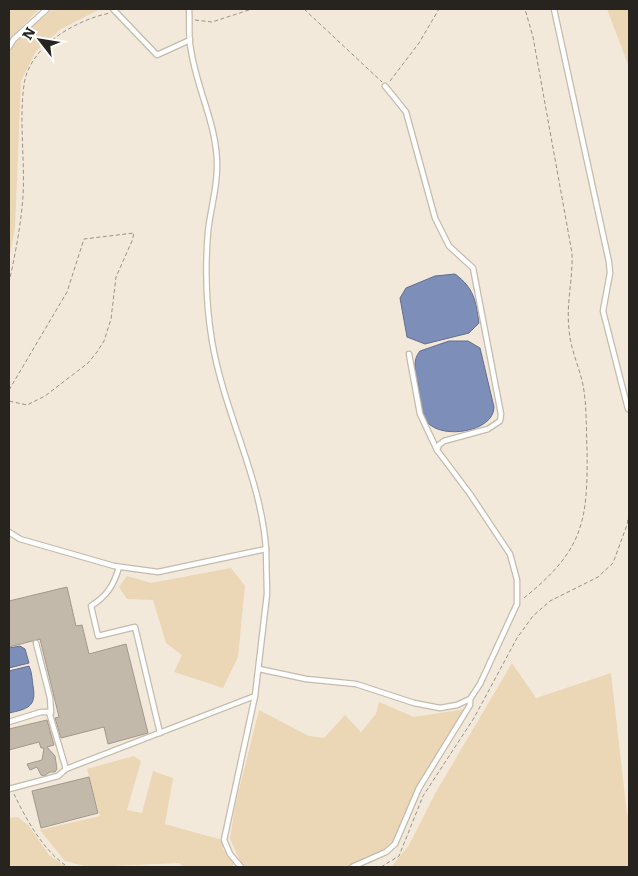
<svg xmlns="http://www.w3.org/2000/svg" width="638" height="876" viewBox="0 0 638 876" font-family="Literata,serif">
<rect width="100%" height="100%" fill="#f3e9db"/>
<!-- green -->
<g fill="#ebd6b5">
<polygon points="11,9 39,9 9,40 9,11"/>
<polygon points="53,9 100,9 61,29 36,51 21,81 15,227 9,261 9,52 20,37"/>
<polygon points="607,9 629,9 629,67"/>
<polygon points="231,568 245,586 238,657 223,688 174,672 182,655 166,643 153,600 127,599 119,587 127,576 151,583"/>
<polygon points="512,663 536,698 611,673 627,814 629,818 629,867 391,867 409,845 436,792"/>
<polygon points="379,702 414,717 465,709 426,776 389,849 351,867 246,867 241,863 230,839 235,806 259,710 309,736 324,738 345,715 361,732 376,714"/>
<polygon points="134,756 141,761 127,810 142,813 153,771 173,778 165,824 222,840 223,849 234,863 233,867 184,867 179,863 89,867 65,861 40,830 100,816 87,769"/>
<polygon points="18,817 29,826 49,855 66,867 9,867 9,818"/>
</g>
<!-- water -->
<g fill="#7d8eb9" stroke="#636e8b">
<path d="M455 274C474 288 476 301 479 323L469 333 425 344 407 337 400 298 406 288 435 276Z"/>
<path d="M449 341H468L480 348 494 407C494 432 442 440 427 422 420 413 420 395 418 384 415 373 412 360 420 351Z"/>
<polygon points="20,646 25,649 29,663 9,668 9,648"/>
<path d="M29 666C32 672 32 679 33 686 37 707 27 709 9 713V671Z"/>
</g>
<!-- building -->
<g fill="#c2b9ab" stroke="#a1998b">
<polygon points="67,587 76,626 82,625 89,654 126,644 148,733 108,744 104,727 61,738 55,718 59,717 40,639 9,647 9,601"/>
<polygon points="47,720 54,745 47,747 55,756 57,769 55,772 50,772 44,776 41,775 37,767 30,770 27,764 42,760 44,748 41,748 39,742 9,750 9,729"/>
<polygon points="89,777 98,813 41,828 32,791"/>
</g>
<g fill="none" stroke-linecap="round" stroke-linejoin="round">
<!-- service casing -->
<g stroke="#c4bbad" stroke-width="7">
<g id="service">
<polyline points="113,9 157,55 190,40"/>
<polyline points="554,9 609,262 610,273 603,311 628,409"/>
<polyline points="9,47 14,39 47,9"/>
<polyline points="409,354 420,414 437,450"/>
<path d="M9 532 20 539 114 566 158 572 266 549C261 477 224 413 212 341 206 305 205 268 208 232 210 211 217 189 217 168 218 126 197 91 191 50 188 37 190 22 189 9"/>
<path d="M119 567C114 585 107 596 91 606L98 636 135 627 160 733"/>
<polyline points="36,643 50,698 51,713"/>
<polyline points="259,669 306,679 356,684 414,703 440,708 457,705 470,699 480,684 517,604 517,580 510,554 470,494 437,450 439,445 444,441 488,429 500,421 501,414 473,268 449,246 435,218 406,112 385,86"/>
<polyline points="9,722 41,712 49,712 66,769"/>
<polyline points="9,789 58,776 66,769 255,696 267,594 266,549"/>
<polyline points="241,867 230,854 224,840 255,696"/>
<polyline points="352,867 386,852 395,844 419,788 470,705 470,699"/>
</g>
</g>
<!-- path -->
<g stroke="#999288" stroke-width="1" stroke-dasharray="4 2.5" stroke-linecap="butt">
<polyline points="304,9 382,82"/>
<polyline points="195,20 212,22 252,9"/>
<polyline points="390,81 419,43 439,9"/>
<path d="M9 283C15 255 21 225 23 196 25 159 19 121 24 85 29 46 76 20 110 13"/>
<polyline points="9,390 67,292 84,239 134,233 132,241 116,277 111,319 104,341 97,352 88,363 45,396 27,405 9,401"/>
<path d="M524 598C583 550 588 523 587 449 586 428 587 406 583 385 579 366 570 348 569 329 566 304 573 279 572 253L533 37 525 9"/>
<path d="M14 794C26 819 44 852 68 867"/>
<polyline points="139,867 172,867"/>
<polyline points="381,867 399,856 423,796 474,718 517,638 533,616 550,601 598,577 613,563 627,525 629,513"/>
</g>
<!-- service -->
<use href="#service" stroke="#fff" stroke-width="4.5"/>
</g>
<!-- border -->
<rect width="638" height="876" fill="none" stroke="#27241f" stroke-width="20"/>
<!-- north arrow -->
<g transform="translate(40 40) rotate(301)" stroke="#ffffff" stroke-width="4" paint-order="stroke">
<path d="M0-4L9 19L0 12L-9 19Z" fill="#27241f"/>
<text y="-8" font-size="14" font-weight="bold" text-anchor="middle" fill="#27241f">N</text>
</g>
</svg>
